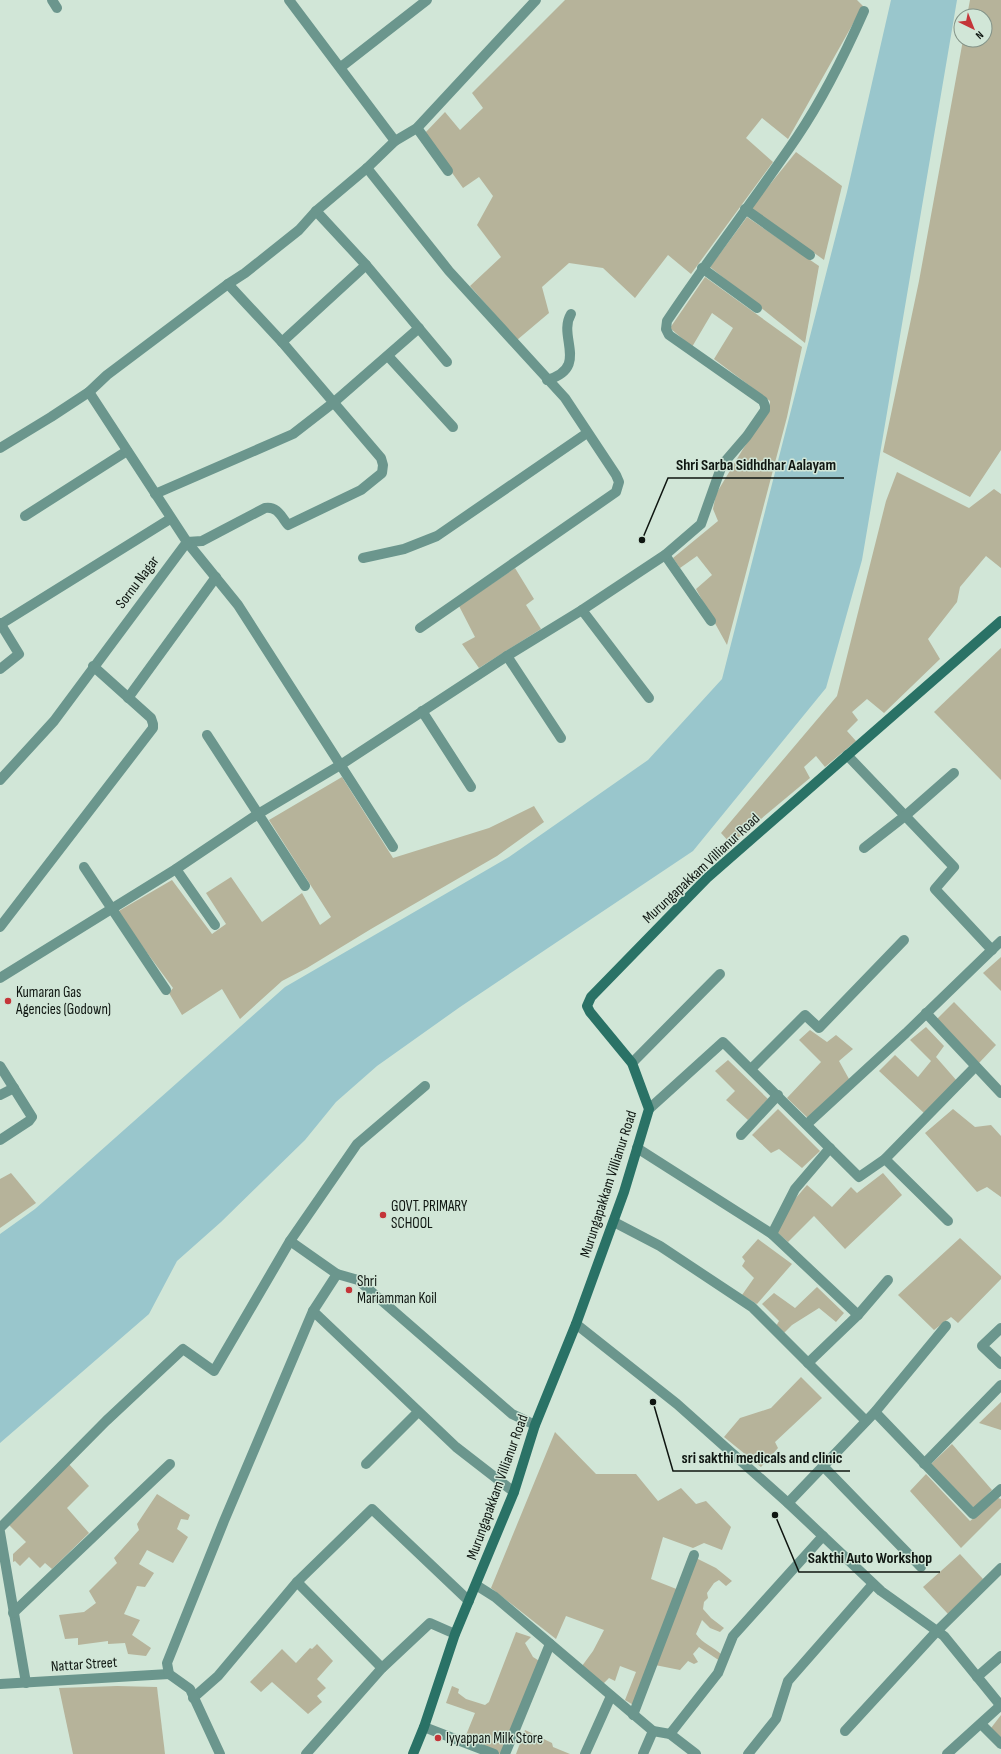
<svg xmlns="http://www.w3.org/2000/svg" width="1001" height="1754" viewBox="0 0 1001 1754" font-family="'Sofia Sans Condensed',sans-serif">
<rect width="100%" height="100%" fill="#d1e6d7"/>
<!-- green -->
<g fill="#b6b39a">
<polygon points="565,0 857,0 863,6 788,139 762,118 746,138 773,162 691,274 668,255 635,298 603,268 569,263 542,287 549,313 517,340 470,286 501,257 477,225 493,196 479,177 463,188 424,134 445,112 460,130 483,108 472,93"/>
<polygon points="970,0 1001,0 1001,450 970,497 883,452 919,281 963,40 985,40 985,16 967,16"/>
<polygon points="796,152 842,186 824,260 751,208"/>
<polygon points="747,217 819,266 805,343 710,267"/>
<polygon points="705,277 802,347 787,417 727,645 696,589 712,575 697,556 680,568 673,558 718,521 713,509 716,494 743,449 770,409 770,401 714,359 733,328 712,313 692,347 670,328"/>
<polygon points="897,472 969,508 994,489 1001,494 1001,568 986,556 960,587 957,602 928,639 940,659 884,713 867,699 852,712 858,720 847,731 856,741 825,767 816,756 804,767 810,778 731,844 721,833 837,696 886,501"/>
<polygon points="515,568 534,599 526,605 541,629 479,668 462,644 475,637 459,606"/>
<polygon points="1001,648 1001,780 934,712"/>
<polygon points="342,777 393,858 489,828 534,806 544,822 497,856 371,929 307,968 282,981 240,1019 222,989 182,1015 169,993 173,988 117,912 172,880 212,934 226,924 206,893 231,877 262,922 302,893 320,925 331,917 269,820"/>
<polygon points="1001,957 1001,991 983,973"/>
<polygon points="954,1002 996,1045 979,1063 937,1019"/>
<polygon points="926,1027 944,1046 936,1057 957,1081 924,1113 879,1071 895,1055 918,1077 931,1061 910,1040"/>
<polygon points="810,1030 827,1042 836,1035 853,1049 839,1061 849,1079 809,1119 787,1098 821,1062 799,1040"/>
<polygon points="728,1060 768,1099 748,1120 726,1100 735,1091 715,1071"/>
<polygon points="778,1109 820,1151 802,1168 779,1149 771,1153 752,1135"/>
<polygon points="953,1109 975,1127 991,1125 1001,1136 1001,1197 987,1187 977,1192 925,1133"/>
<polygon points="11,1173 36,1203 0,1228 0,1179"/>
<polygon points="883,1173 902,1195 845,1249 814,1216 788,1242 777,1232 795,1199 807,1185 832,1207 851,1187 857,1193"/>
<polygon points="960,1238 1001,1276 1001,1279 958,1323 951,1317 934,1330 898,1295"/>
<polygon points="758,1239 792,1264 757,1304 742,1295 754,1278 742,1266 745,1261 742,1257"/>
<polygon points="817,1287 844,1313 836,1322 819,1308 792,1325 784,1333 776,1326 779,1321 762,1304 774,1293 795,1308"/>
<polygon points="801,1377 822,1398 775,1442 778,1448 761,1467 724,1437 740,1418 771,1408"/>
<polygon points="1001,1402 1001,1430 979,1423"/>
<polygon points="555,1432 596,1474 636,1474 658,1501 681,1488 696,1504 706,1501 731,1527 722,1550 704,1543 693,1548 663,1537 651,1579 679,1590 635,1706 625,1700 636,1672 620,1666 615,1681 609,1678 603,1684 582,1666 593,1651 604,1630 566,1616 556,1639 491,1588"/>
<polygon points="952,1444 992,1490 974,1508 931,1464"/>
<polygon points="68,1463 89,1486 67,1508 89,1533 52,1569 45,1563 40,1568 29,1557 20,1566 15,1561 13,1562 13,1554 26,1542 9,1525"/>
<polygon points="926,1474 970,1521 998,1498 1001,1499 1001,1508 961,1548 910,1491"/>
<polygon points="157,1494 190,1515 188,1520 181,1519 177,1529 188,1537 173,1563 147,1550 139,1564 154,1573 145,1587 137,1586 124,1614 140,1620 132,1635 151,1648 146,1656 128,1654 125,1643 108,1644 108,1641 78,1645 78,1638 65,1639 59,1615 84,1612 96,1603 89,1591 117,1563 114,1558 139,1530 137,1524"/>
<polygon points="960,1554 983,1579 948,1614 923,1587"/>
<path d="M696 1558 716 1568 732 1581 726 1586 719 1580 714 1583 707 1593 708 1598 704 1602 703 1609 711 1618 724 1628 720 1632 710 1628 702 1620 696 1634C703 1644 714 1647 722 1655L720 1661 699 1647 693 1654 698 1662 694 1664 688 1661 680 1670 655 1665Z"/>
<polygon points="516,1632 531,1637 525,1643 533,1657 541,1662 503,1754 500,1754 464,1740 475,1713 446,1703 452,1686 459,1689 458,1693 466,1699 485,1705 489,1702"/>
<polygon points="317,1644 333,1661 317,1679 326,1688 317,1696 322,1702 308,1714 272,1682 261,1692 250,1682 282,1649 296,1663 310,1648 312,1649"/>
<polygon points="117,1686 157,1687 165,1754 73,1754 59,1688"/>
<polygon points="1001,1715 1001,1739 991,1728"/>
<polygon points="525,1730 552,1743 553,1747 570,1754 516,1754"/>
</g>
<!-- water -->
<polygon fill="#99c6cc" points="891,0 957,0 862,560 826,688 693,851 460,1007 377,1066 336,1102 305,1140 221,1222 177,1261 149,1314 0,1443 0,1234 35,1209 285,987 509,857 648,760 722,679 847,192"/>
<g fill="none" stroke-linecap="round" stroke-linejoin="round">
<!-- minor -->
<g stroke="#6b968d" stroke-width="10">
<polyline points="52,0 57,8"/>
<polyline points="289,0 395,141"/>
<polyline points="341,67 427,0"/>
<polyline points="417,128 448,171"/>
<polyline points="367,168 449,271 565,398 616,475 619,482 616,492 420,628"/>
<polyline points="745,209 810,255"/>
<polyline points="316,211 366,265 447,362"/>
<polyline points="702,268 757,308"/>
<polyline points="282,342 366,265"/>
<polyline points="388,356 453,427"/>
<path d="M547 380C590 367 557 337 571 314"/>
<polyline points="0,448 51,417 89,392 107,375 228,284 245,273 299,230 316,211 367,168 395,141 417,128 536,0"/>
<polyline points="155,494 293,434 333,403 419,328"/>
<polyline points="25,516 127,451"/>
<path d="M187 542 202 541 265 508C277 506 281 516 288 525L361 490 382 473 383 465 381 458 282 342 228 284"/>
<polyline points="187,542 238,605 393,847"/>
<polyline points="665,555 711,621"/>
<polyline points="363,558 404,549 437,536 587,433"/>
<polyline points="582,610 649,698"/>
<polyline points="0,623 19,654 0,669"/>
<polyline points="1,624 170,519"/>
<polyline points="507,656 561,738"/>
<polyline points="128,698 216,577"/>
<polyline points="422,711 471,787"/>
<polyline points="207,735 305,886"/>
<polyline points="847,755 954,867 935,889 992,950"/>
<polyline points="0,780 54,721 187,542 89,392"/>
<polyline points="864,848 905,816 954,773"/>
<polyline points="84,867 166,990"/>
<polyline points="176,869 215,925"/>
<polyline points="0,927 153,728 153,724 151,718 93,666"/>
<path d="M0 978 176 869 258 814 342 764 507 656 582 610 665 555 701 524 722 465 747 436 765 410V406L763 401 669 335 666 329 667 321C709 258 755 199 797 137 824 97 845 54 864 11"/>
<polyline points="926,1013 1001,1093"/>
<polyline points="632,1063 720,974"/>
<polyline points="0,1066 32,1117 29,1121 0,1140"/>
<polyline points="751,1069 805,1015 819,1028 904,940"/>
<polyline points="0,1095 14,1088"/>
<polyline points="649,1109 723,1042 859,1177 885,1159 975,1067"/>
<polyline points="807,1124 906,1033 1001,941"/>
<polyline points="741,1135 778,1095"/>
<polyline points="637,1148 772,1234 858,1315"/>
<polyline points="885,1159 948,1221"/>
<polyline points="614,1222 660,1246 752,1307 866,1421"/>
<polyline points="772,1234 795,1189 830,1148"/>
<polyline points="290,1241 337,1274 358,1280 512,1414 535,1425"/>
<polyline points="313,1311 456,1447 514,1492"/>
<polyline points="576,1324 677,1404 788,1503 881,1591 944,1636 1001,1706"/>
<polyline points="1001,1328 982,1346 1001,1364"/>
<polyline points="808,1363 858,1315 888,1280"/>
<polyline points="875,1412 973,1514 1001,1489"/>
<polyline points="366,1464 418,1412"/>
<polyline points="924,1464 1001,1385"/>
<polyline points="823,1466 921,1567"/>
<polyline points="788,1503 875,1412 946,1326"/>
<polyline points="0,1528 106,1421 183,1349 214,1371 290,1241 357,1144 425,1086"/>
<polyline points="0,1532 26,1683"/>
<polyline points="297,1582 382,1668"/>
<polyline points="476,1585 495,1597 653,1731 670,1734 696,1754"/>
<polyline points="13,1613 170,1464"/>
<polyline points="977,1677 1001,1656"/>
<polyline points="0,1684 169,1674"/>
<polyline points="193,1698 218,1676 297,1582 372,1509 469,1601"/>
<polyline points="633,1715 694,1555"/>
<polyline points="981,1724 1001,1744"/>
<polyline points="424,1727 494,1754"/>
<polyline points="845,1731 937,1631 1001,1568"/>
<polyline points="670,1734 718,1673 733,1636 823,1536"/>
<polyline points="220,1754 190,1689 169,1674 167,1663 224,1521 313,1311 337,1274"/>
<polyline points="306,1754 382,1668 430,1623 455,1634"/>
<polyline points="505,1754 550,1644"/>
<polyline points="585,1754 611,1696"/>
<polyline points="643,1754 653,1731"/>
<polyline points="748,1754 776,1719 788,1681 873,1584"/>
<polyline points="947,1754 1000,1706"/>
</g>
<!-- secondary -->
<polyline stroke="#2a7266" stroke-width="10" points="413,1754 424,1727 455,1634 514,1492 535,1425 576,1324 624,1192 649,1109 632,1063 590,1012 587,1006 591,997 707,878 1001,621"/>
</g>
<!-- markers -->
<g fill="#c43539" stroke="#d1e6d7" stroke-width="1.5">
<circle cx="8" cy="1001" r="4"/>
<circle cx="383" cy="1215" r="4"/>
<circle cx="349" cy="1290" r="4"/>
<circle cx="438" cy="1738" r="4"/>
</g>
<g text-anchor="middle" stroke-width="3" stroke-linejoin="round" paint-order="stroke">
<!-- street labels -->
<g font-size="15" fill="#0f1611" stroke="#d1e6d7">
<text transform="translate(137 582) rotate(-53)" y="5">Sornu Nagar</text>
<text transform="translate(701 868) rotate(-43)" y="5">Murungapakkam Villianur Road</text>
<text transform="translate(608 1184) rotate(-72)" y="5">Murungapakkam Villianur Road</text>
<text transform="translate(497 1487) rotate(-70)" y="5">Murungapakkam Villianur Road</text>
<text transform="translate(84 1664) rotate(-4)" y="5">Nattar Street</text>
</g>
<!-- poi labels -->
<g font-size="15" fill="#0f1611" stroke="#d1e6d7" text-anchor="start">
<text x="16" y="997">Kumaran Gas<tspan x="16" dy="17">Agencies (Godown)</tspan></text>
<text x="391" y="1211">GOVT. PRIMARY<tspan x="391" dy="17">SCHOOL</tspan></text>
<text x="357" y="1286">Shri<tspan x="357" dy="17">Mariamman Koil</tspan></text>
<text x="446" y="1743">Iyyappan Milk Store</text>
</g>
</g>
<!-- callouts -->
<path fill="none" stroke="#0f1611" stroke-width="1.5" d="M642 540L668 478H844M653 1402L673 1471H850M775 1515L799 1572H940"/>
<g fill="#0f1611" stroke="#d1e6d7" stroke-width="1.5">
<circle cx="642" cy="540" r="4"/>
<circle cx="653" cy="1402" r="4"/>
<circle cx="775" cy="1515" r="4"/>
</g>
<g font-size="16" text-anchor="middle" font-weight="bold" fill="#0f1611" stroke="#d1e6d7" stroke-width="3" stroke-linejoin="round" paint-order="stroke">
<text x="756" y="470">Shri Sarba Sidhdhar Aalayam</text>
<text x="762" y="1463">sri sakthi medicals and clinic</text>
<text x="870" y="1563">Sakthi Auto Workshop</text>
</g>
<!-- north arrow -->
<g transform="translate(973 28) rotate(137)"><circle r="19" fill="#d1e6d7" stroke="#839388"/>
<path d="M0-3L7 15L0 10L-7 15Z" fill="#c43539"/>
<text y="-6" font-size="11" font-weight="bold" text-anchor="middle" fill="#0f1611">N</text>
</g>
</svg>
